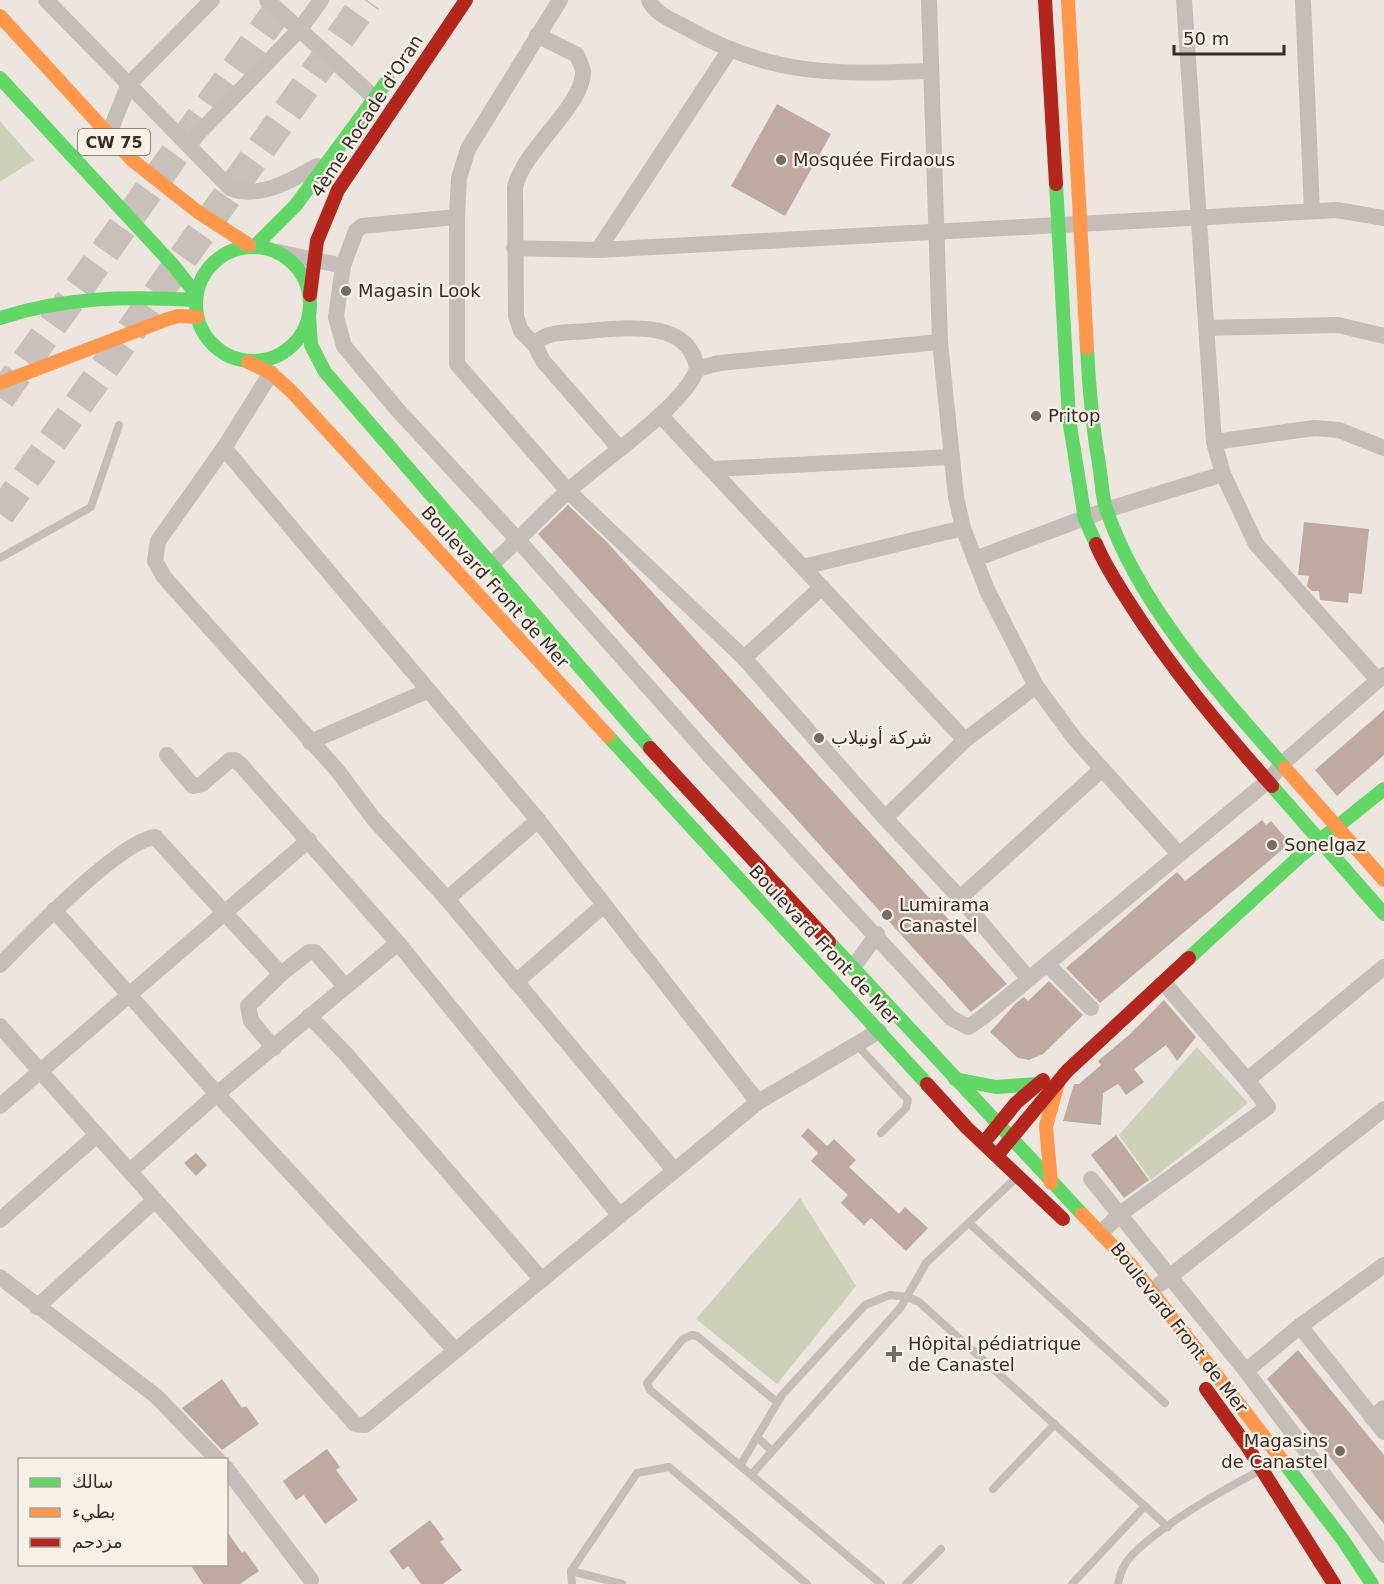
<svg xmlns="http://www.w3.org/2000/svg" width="1384" height="1584" viewBox="0 0 1384 1584" font-family="'DejaVu Sans','Noto Sans Arabic',sans-serif">
<rect width="100%" height="100%" fill="#ece6df"/>
<!-- green -->
<g fill="#cdd1b9">
<polygon points="0,121 34,160 0,182"/>
<polygon points="1197,1047 1248,1103 1151,1180 1119,1135"/>
<polygon points="800,1198 856,1286 777,1384 696,1319"/>
</g>
<!-- building -->
<g fill="#bfaaa1">
<polygon points="777,104 831,134 785,216 731,186"/>
<polygon points="568,505 606,541 1007,984 971,1012 538,534"/>
<polygon points="1304,522 1369,529 1362,594 1349,593 1348,603 1320,600 1319,591 1312,591 1307,586 1309,576 1298,575"/>
<polygon points="1384,710 1384,755 1337,796 1315,770"/>
<polygon points="1262,820 1266,825 1271,821 1290,843 1100,1003 1066,968 1177,872 1185,881"/>
<polygon points="1049,981 1083,1015 1043,1054 1029,1060 1018,1058 990,1032 1016,1003 1024,997 1028,1001"/>
<polygon points="1164,1000 1196,1037 1177,1061 1166,1045 1134,1069 1144,1082 1126,1095 1118,1084 1103,1093 1101,1125 1063,1121 1074,1084 1079,1084 1101,1065 1098,1061 1129,1035"/>
<polygon points="808,1128 827,1146 834,1139 856,1160 849,1167 899,1214 905,1207 928,1228 906,1251 871,1218 864,1225 841,1203 848,1195 811,1161 818,1153 801,1136"/>
<polygon points="1116,1135 1149,1180 1124,1198 1091,1155"/>
<polygon points="196,1153 207,1165 196,1176 184,1163"/>
<polygon points="1298,1350 1384,1455 1384,1524 1267,1379"/>
<polygon points="222,1379 242,1408 246,1406 259,1424 222,1450 182,1408"/>
<polygon points="327,1449 340,1467 336,1470 358,1500 325,1524 304,1495 296,1500 283,1481"/>
<polygon points="430,1520 444,1539 440,1542 462,1570 443,1584 421,1584 408,1566 403,1570 389,1551"/>
<polygon points="226,1530 242,1553 245,1551 259,1571 240,1584 203,1584 190,1564 226,1564"/>
</g>
<g fill="none" stroke-linecap="round" stroke-linejoin="round">
<!-- highway-tunnel -->
<g stroke="#c7c1ba" stroke-width="30" stroke-dasharray="30 15" stroke-linecap="butt">
<polyline points="0,398 285,0"/>
<polyline points="0,514 367,0"/>
</g>
<!-- lane -->
<g stroke="#c5beb8" stroke-width="8">
<polyline points="0,558 91,507 119,425"/>
<polyline points="857,1045 908,1100 906,1108 881,1133"/>
<polyline points="969,1223 1165,1403"/>
<polyline points="777,1402 697,1336 692,1335 683,1339 647,1383 650,1390 881,1584"/>
<polyline points="757,1437 772,1451"/>
<polyline points="741,1464 782,1395 865,1305 890,1295 908,1297 919,1302 1168,1527"/>
<polyline points="752,1474 901,1307 926,1263 1015,1179"/>
<polyline points="993,1489 1055,1424"/>
<polyline points="571,1571 572,1584"/>
<polyline points="622,1584 571,1571 637,1473 669,1467 807,1584"/>
<polyline points="906,1584 941,1549"/>
<polyline points="1072,1584 1145,1506"/>
<path d="M1118 1584C1120 1573 1124 1563 1132 1555 1162 1525 1221 1491 1259 1471"/>
</g>
<!-- street -->
<g stroke="#c5beb8" stroke-width="16">
<path d="M46 0 230 188C259 200 292 180 317 166"/>
<polyline points="267,0 376,99"/>
<polyline points="560,0 468,149 459,178 457,217 457,364 568,491 744,658 885,818 960,898 1028,978"/>
<path d="M649 0C655 14 672 20 685 27 772 77 834 74 930 71"/>
<polyline points="929,0 940,342 956,497 963,528 987,590 1036,686 1075,739 1178,853"/>
<polyline points="1184,0 1214,442 1223,474 1256,544 1378,680"/>
<polyline points="1303,0 1312,211"/>
<polyline points="108,136 129,84 212,0"/>
<polyline points="189,143 300,29 321,0"/>
<polyline points="514,248 598,250 1337,210 1384,218"/>
<polyline points="598,250 729,51"/>
<polyline points="278,252 343,266 336,317 344,346 395,407 518,540 706,752 951,1018 968,1027 983,1017 1268,781 1283,763 1384,675"/>
<polyline points="343,266 356,231 362,226 457,217"/>
<polyline points="1206,328 1338,325 1384,336"/>
<path d="M535 345 521 331 516 316 515 187C524 149 582 107 583 73 583 67 579 61 577 55L537 35"/>
<polyline points="271,373 224,448 158,541 155,561 164,577 337,770 373,818 447,899 674,1170"/>
<polyline points="660,415 965,740"/>
<polyline points="1214,442 1314,428 1339,430 1384,448"/>
<polyline points="224,448 538,820 758,1102"/>
<path d="M620 449 543 361 535 345C544 330 572 333 587 331 624 328 690 318 697 369"/>
<polyline points="713,469 952,457"/>
<polyline points="975,559 1106,510 1223,474"/>
<path d="M491 565C517 541 541 516 567 492 598 463 684 407 697 369L719 363 940 342"/>
<polyline points="803,567 963,528"/>
<polyline points="744,658 822,587"/>
<polyline points="310,742 427,691"/>
<polyline points="167,755 193,786 202,784 230,760 235,760 241,765 398,943 620,1216"/>
<polyline points="885,818 965,740 1036,686"/>
<polyline points="960,898 1102,769"/>
<polyline points="447,899 538,820"/>
<polyline points="54,910 217,1094 454,1349"/>
<polyline points="1047,964 1091,1008"/>
<path d="M0 965C28 936 120 841 155 837L281 974"/>
<polyline points="853,968 877,934"/>
<polyline points="516,982 604,905"/>
<polyline points="1164,983 1247,1080"/>
<polyline points="309,1016 345,1053 542,1280"/>
<polyline points="0,1026 355,1424 365,1425 758,1102 879,1031"/>
<polyline points="274,1048 251,1021 248,1006 281,974 309,952 315,952 345,986"/>
<polyline points="0,1106 309,840"/>
<polyline points="131,1170 217,1094 398,943"/>
<polyline points="1091,1179 1246,1371 1384,1555"/>
<polyline points="0,1220 97,1135"/>
<polyline points="1101,1233 1120,1214 1268,1107 1247,1080 1384,967"/>
<polyline points="0,1277 156,1396 218,1460"/>
<polyline points="1160,1284 1384,1109"/>
<polyline points="37,1307 155,1200"/>
<polyline points="1300,1326 1384,1432"/>
<polyline points="1246,1371 1300,1326 1384,1265"/>
<polyline points="1372,1418 1384,1408"/>
<polyline points="226,1468 311,1580"/>
</g>
<!-- fast -->
<g stroke="#63d668" stroke-width="14">
<polyline points="0,78 173,265 196,294"/>
<polyline points="1056,184 1069,419 1085,519 1096,544"/>
<polyline points="256,245 296,205 388,80"/>
<circle cx="253" cy="304" r="57"/>
<polyline points="309,316 311,345 325,372 650,748"/>
<path d="M0 318C64 297 128 296 195 300"/>
<path d="M1087 348C1089 390 1093 430 1100 471 1102 484 1102 499 1107 511 1139 606 1220 694 1285 768"/>
<polyline points="608,736 927,1084"/>
<polyline points="1272,786 1384,914"/>
<polyline points="829,942 1082,1214"/>
<polyline points="1189,958 1299,857 1384,789"/>
<polyline points="955,1079 996,1087 1037,1084"/>
<polyline points="1282,1460 1343,1540 1372,1584"/>
</g>
<!-- slow -->
<g stroke="#ff974d" stroke-width="14">
<polyline points="1068,0 1087,348"/>
<polyline points="0,16 132,160 198,212 249,245"/>
<polyline points="248,362 271,373 292,392 608,736"/>
<polyline points="0,383 165,320 178,316 197,317"/>
<polyline points="1285,768 1384,880"/>
<polyline points="1051,1183 1046,1126 1058,1083"/>
<polyline points="1082,1214 1132,1266 1282,1460"/>
</g>
<!-- jam -->
<g stroke="#b3261e" stroke-width="14">
<polyline points="1045,0 1056,184"/>
<polyline points="310,295 317,241 338,190 466,0"/>
<path d="M1096 544C1105 566 1118 585 1130 604 1172 670 1221 728 1272 786"/>
<polyline points="650,748 829,942"/>
<polyline points="927,1084 967,1128 1063,1219"/>
<polyline points="986,1140 1016,1103 1043,1080"/>
<polyline points="999,1153 1067,1071 1189,958"/>
<polyline points="1206,1389 1247,1446 1334,1584"/>
</g>
</g>
<!-- markers -->
<g fill="#756c67" stroke="#f9f0e6" stroke-width="2">
<circle cx="781" cy="160" r="6"/>
<circle cx="346" cy="291" r="6"/>
<circle cx="1036" cy="416" r="6"/>
<circle cx="819" cy="738" r="6"/>
<circle cx="1272" cy="845" r="6"/>
<circle cx="887" cy="915" r="6"/>
<path d="M891 1345h6v6h6v6h-6v6h-6v-6h-6v-6h6z"/>
<circle cx="1340" cy="1451" r="6"/>
</g>
<g text-anchor="middle" stroke-width="4.5" stroke-linejoin="round" paint-order="stroke">
<!-- shield labels -->
<rect fill="#f9f0e6" stroke="#706660" stroke-width="1.5" x="78" y="129" width="72" height="26" rx="4.5"/>
<g font-size="16" font-weight="bold" fill="#352b27">
<text x="114" y="148">CW 75</text>
</g>
<!-- street labels -->
<g font-size="18" fill="#352b27" stroke="#f9f0e6">
<text transform="translate(367 116) rotate(-57)" y="6">4ème Rocade d'Oran</text>
<text transform="translate(495 587) rotate(48)" y="6">Boulevard Front de Mer</text>
<text transform="translate(824 945) rotate(47)" y="6">Boulevard Front de Mer</text>
<text transform="translate(1179 1328) rotate(52)" y="6">Boulevard Front de Mer</text>
</g>
<!-- poi labels -->
<g font-size="18" fill="#352b27" stroke="#f9f0e6" text-anchor="start">
<text x="793" y="166">Mosquée Firdaous</text>
<text x="358" y="297">Magasin Look</text>
<text x="1048" y="422">Pritop</text>
<text x="831" y="744">شركة أونيلاب</text>
<text x="1284" y="851">Sonelgaz</text>
<text x="899" y="911">Lumirama<tspan x="899" dy="21">Canastel</tspan></text>
<text x="908" y="1350">Hôpital pédiatrique<tspan x="908" dy="21">de Canastel</tspan></text>
<text x="1328" y="1447" text-anchor="end">Magasins<tspan x="1328" dy="21">de Canastel</tspan></text>
</g>
</g>
<!-- legend -->
<rect x="18" y="1458" width="210" height="108" fill="#f9f0e6" stroke="#aba19a" stroke-width="1.5"/>
<rect x="30" y="1478" width="30" height="9" fill="#63d668" stroke="#aba19a" stroke-width="1.5"/>
<text x="72" y="1488" font-size="18" fill="#352b27">سالك</text>
<rect x="30" y="1508" width="30" height="9" fill="#ff974d" stroke="#aba19a" stroke-width="1.5"/>
<text x="72" y="1518" font-size="18" fill="#352b27">بطيء</text>
<rect x="30" y="1538" width="30" height="9" fill="#b3261e" stroke="#aba19a" stroke-width="1.5"/>
<text x="72" y="1548" font-size="18" fill="#352b27">مزدحم</text>
<!-- scale -->
<path d="M1174 45v9h110v-9" fill="none" stroke="#352b27" stroke-width="3"/>
<text x="1183" y="45" font-size="18" fill="#352b27" stroke="#f9f0e6" stroke-width="4.5" paint-order="stroke">50 m</text>
</svg>
